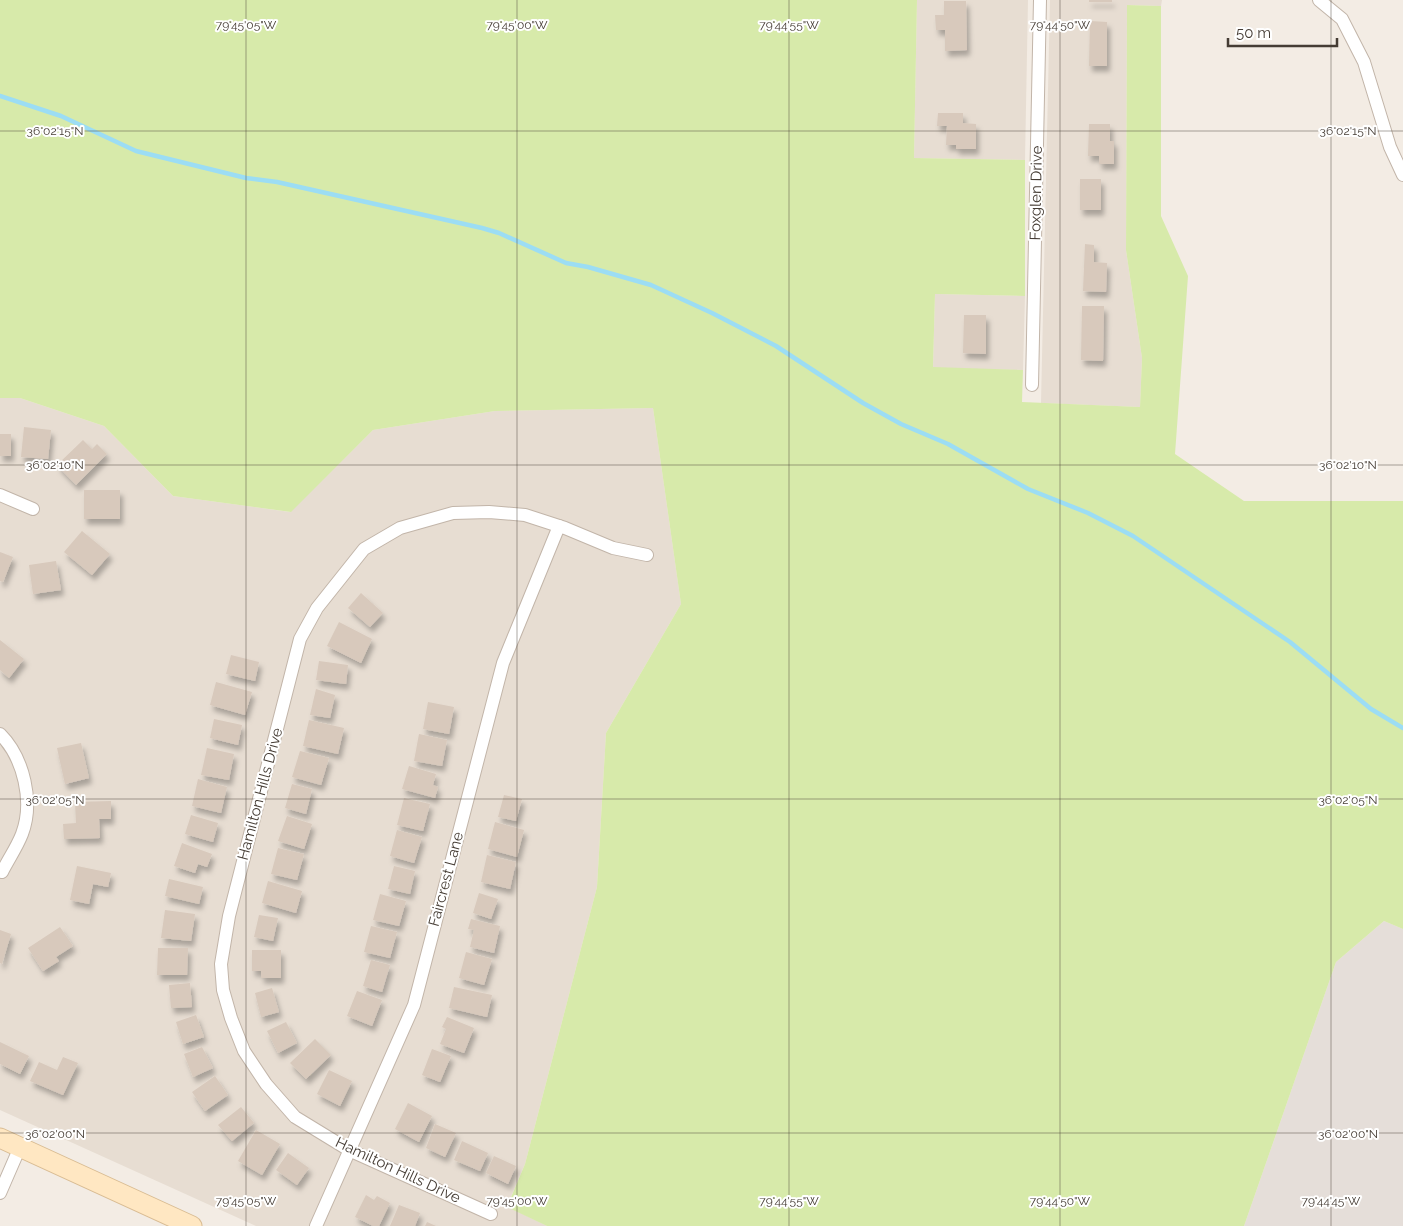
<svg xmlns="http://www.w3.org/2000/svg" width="1403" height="1226" viewBox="0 0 1403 1226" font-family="Raleway,sans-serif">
<defs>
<filter id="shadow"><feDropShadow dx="3" dy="5.5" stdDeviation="2.5" flood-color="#0004"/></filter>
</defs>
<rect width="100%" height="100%" fill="#f3ece4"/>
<!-- residential -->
<g fill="#e7ddd2">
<polygon points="917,0 1028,0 1025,160 914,158"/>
<polygon points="1050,0 1162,0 1161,6 1127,5 1126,250 1142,358 1140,407 1041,403"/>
<polygon points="935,294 1025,296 1023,370 933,368"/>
<polygon points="0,398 20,398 104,426 173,496 290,512 373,430 495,411 653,408 681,604 606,733 597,887 525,1164 507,1206 547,1226 256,1226 0,1110"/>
</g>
<!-- industrial -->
<polygon fill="#e5ded9" points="1384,921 1403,929 1403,1226 1244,1226 1336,962"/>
<!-- green -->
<polygon fill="#d7eaaa" points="0,0 917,0 914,158 1025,160 1025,296 935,294 933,367 1023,370 1022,402 1140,407 1142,358 1126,250 1127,5 1161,6 1161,216 1188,276 1175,454 1244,501 1403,501 1403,929 1384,921 1336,962 1244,1226 547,1226 507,1207 525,1164 597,887 606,733 681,604 653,408 495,411 373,430 291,512 173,496 104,426 20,398 0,398"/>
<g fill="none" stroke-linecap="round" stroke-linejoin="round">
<!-- stream -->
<polyline stroke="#9cddf4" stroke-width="4.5" points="0,96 61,116 136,151 246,178 277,182 482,228 499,233 566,263 588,267 651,285 712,313 776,346 863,403 901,424 948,444 1028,489 1088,513 1133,536 1290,642 1371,709 1403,728"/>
</g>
<!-- building -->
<g fill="#d8c9bc" filter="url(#shadow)">
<rect x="1089" y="0" width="23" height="2"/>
<polygon points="944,1 966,1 967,50 945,51 945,30 936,30 935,15 944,15"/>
<polygon points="1090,21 1107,22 1107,66 1089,66"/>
<polygon points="938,113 963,113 963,123 976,124 976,149 956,149 956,145 946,145 947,126 937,126"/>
<polygon points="1089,124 1110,124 1110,141 1114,141 1114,164 1099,164 1099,156 1088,156"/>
<rect x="1080" y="179" width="21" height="31"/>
<polygon points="1085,244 1094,245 1094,262 1107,263 1106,292 1083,291"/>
<polygon points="1082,306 1104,306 1103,361 1081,360"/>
<polygon points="964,315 986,315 986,354 963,353"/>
<polygon points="24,427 51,430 48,459 21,457"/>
<rect x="0" y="434" width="11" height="22"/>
<polygon points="83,440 92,449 97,444 107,454 76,485 57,465"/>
<rect x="84" y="490" width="36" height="29"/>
<polygon points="82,531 110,554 92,575 64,552"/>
<polygon points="0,552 13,557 3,582 0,581"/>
<polygon points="56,561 61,590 33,594 29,565"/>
<polygon points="361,593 383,613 370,627 348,608"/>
<polygon points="339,622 372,639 361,663 327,646"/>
<polygon points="0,640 24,659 9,678 0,670"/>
<polygon points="231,655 259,662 255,681 226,674"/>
<polygon points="319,661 348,665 346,684 316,680"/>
<polygon points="216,682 252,692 245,715 210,705"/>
<polygon points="316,689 335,695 330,718 310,715"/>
<polygon points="428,702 454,707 449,734 423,729"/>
<polygon points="214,719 242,725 238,745 210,738"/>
<polygon points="309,720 344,728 338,754 303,746"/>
<polygon points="419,734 447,740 442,766 414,761"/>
<polygon points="81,743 89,778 65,784 57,748"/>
<polygon points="207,748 234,754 229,780 201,775"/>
<polygon points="300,751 329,758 321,785 292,777"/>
<polygon points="409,766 436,774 433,785 438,787 435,798 402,789"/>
<polygon points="198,779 227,787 221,813 192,806"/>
<polygon points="292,784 312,789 306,814 285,808"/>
<polygon points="504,795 522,799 516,821 498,817"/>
<polygon points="404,798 430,804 423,831 397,825"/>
<polygon points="111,801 111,819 99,819 100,838 64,839 63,824 76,823 75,802"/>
<polygon points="191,815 218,823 213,842 185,834"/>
<polygon points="287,816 312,824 304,849 278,841"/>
<polygon points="495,822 524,830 517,857 488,849"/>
<polygon points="397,830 422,837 414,863 390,856"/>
<polygon points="182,843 212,854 207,867 198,864 195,873 174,866"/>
<polygon points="278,848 304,854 297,880 271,874"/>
<polygon points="487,855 516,862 510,889 481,882"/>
<polygon points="77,866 111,873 108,887 93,884 89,904 70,900"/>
<polygon points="394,866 415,871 410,894 388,889"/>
<polygon points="169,879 203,887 199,904 165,896"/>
<polygon points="268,881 302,891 296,913 262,903"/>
<polygon points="479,893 498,899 491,919 473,913"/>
<polygon points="380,894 406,901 399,926 373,920"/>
<polygon points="165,910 195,914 191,941 161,938"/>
<polygon points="259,915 278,918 273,941 254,937"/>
<polygon points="471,919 500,926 494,953 470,947 474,930 468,929"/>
<polygon points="371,926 397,932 390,958 364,952"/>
<polygon points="60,927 73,946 56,957 59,961 43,971 28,948"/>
<polygon points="0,930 11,934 2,964 0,963"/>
<polygon points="158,948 188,948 187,975 157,975"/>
<polygon points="252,950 281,950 281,978 261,978 261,971 252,971"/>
<polygon points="466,952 492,959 484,985 459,978"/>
<polygon points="371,960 390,965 382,992 363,986"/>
<polygon points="190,983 192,1007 171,1008 169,985"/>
<polygon points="454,987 492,995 487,1017 449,1008"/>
<polygon points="272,988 279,1012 261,1017 255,993"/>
<polygon points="357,991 382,1000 372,1026 347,1016"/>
<polygon points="196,1015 204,1037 183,1044 176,1022"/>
<polygon points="447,1017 474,1028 464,1053 440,1044 446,1029 442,1027"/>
<polygon points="286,1022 297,1043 278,1053 267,1031"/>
<polygon points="315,1039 331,1055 306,1079 290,1063"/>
<polygon points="0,1042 29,1056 20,1074 0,1064"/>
<polygon points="202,1047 213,1068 193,1077 184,1054"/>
<polygon points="432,1049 451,1056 440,1082 422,1075"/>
<polygon points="63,1057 78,1063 63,1095 30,1081 39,1062 57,1070"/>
<polygon points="329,1070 352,1081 340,1106 317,1094"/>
<polygon points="215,1076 228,1095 205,1111 192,1092"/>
<polygon points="408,1103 432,1116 419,1142 395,1129"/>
<polygon points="241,1107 254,1123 232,1141 218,1125"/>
<polygon points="435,1124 456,1133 445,1157 426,1148"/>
<polygon points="256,1130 280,1144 262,1175 238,1161"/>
<polygon points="462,1141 488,1153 480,1171 454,1160"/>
<polygon points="288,1153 309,1168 297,1185 276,1170"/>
<polygon points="494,1156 516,1166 508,1184 486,1173"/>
<polygon points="366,1195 374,1200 377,1196 390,1203 379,1226 373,1226 355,1217"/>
<polygon points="399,1205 420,1213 415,1226 390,1226"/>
<polygon points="427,1222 436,1226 425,1226"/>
</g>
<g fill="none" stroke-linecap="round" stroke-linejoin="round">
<!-- minor casing -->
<g stroke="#c2b5a9" stroke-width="14">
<g id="minor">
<polyline points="1319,0 1342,19 1364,62 1390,147 1403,175"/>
<polyline points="1032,385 1040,0"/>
<polyline points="0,495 33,509"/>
<path d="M0 734C24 758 34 802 22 834 17 847 8 860 2 872"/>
<polyline points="0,1193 20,1147"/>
<polyline points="491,1214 349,1150 295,1117 266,1084 244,1051 231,1018 223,990 221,964 229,916 300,639 317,608 364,549 400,528 453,513 489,512 525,515 565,528 613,548 647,555"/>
<polyline points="316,1226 414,1005 503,663 559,526"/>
</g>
</g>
<!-- secondary casing -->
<g stroke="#d9bc93" stroke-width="21">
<polyline id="secondary" points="0,1138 192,1226"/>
</g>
<!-- minor -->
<use href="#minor" stroke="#fff" stroke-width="12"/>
<!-- secondary -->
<use href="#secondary" stroke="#ffe7c2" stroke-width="19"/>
</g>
<!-- ticks -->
<path fill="none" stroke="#453c34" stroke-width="1" stroke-opacity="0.45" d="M246 0V1226M517 0V1226M789 0V1226M1060 0V1226M1331 0V1226M0 131H1403M0 465H1403M0 799H1403M0 1133H1403"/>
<g text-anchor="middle" stroke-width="4" stroke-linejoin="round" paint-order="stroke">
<!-- street labels -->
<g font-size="15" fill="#453c34" stroke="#fff">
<text transform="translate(1036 193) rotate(-89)" y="5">Foxglen Drive</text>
<text transform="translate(260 794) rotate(-75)" y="5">Hamilton Hills Drive</text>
<text transform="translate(446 879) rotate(-75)" y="5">Faircrest Lane</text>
<text transform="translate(398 1170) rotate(25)" y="5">Hamilton Hills Drive</text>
</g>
</g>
<g font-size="12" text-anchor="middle" fill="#453c34" stroke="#fff" stroke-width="4" stroke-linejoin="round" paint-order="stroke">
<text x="246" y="29">79°45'05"W</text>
<text x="517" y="29">79°45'00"W</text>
<text x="789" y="29">79°44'55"W</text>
<text x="1060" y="29">79°44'50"W</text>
<text x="55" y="135">36°02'15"N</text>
<text x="1348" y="135">36°02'15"N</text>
<text x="55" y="469">36°02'10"N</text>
<text x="1348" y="469">36°02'10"N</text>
<text x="55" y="804">36°02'05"N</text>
<text x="1348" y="804">36°02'05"N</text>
<text x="55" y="1138">36°02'00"N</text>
<text x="1348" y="1138">36°02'00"N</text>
<text x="246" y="1205">79°45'05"W</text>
<text x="517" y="1205">79°45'00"W</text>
<text x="789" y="1205">79°44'55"W</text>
<text x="1060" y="1205">79°44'50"W</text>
<text x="1331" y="1205">79°44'45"W</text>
</g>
<!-- scale -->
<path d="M1228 38v8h109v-8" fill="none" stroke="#453c34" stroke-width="2.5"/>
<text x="1236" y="38" font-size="15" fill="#453c34" stroke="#ffffff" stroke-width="4" paint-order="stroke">50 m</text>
</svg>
